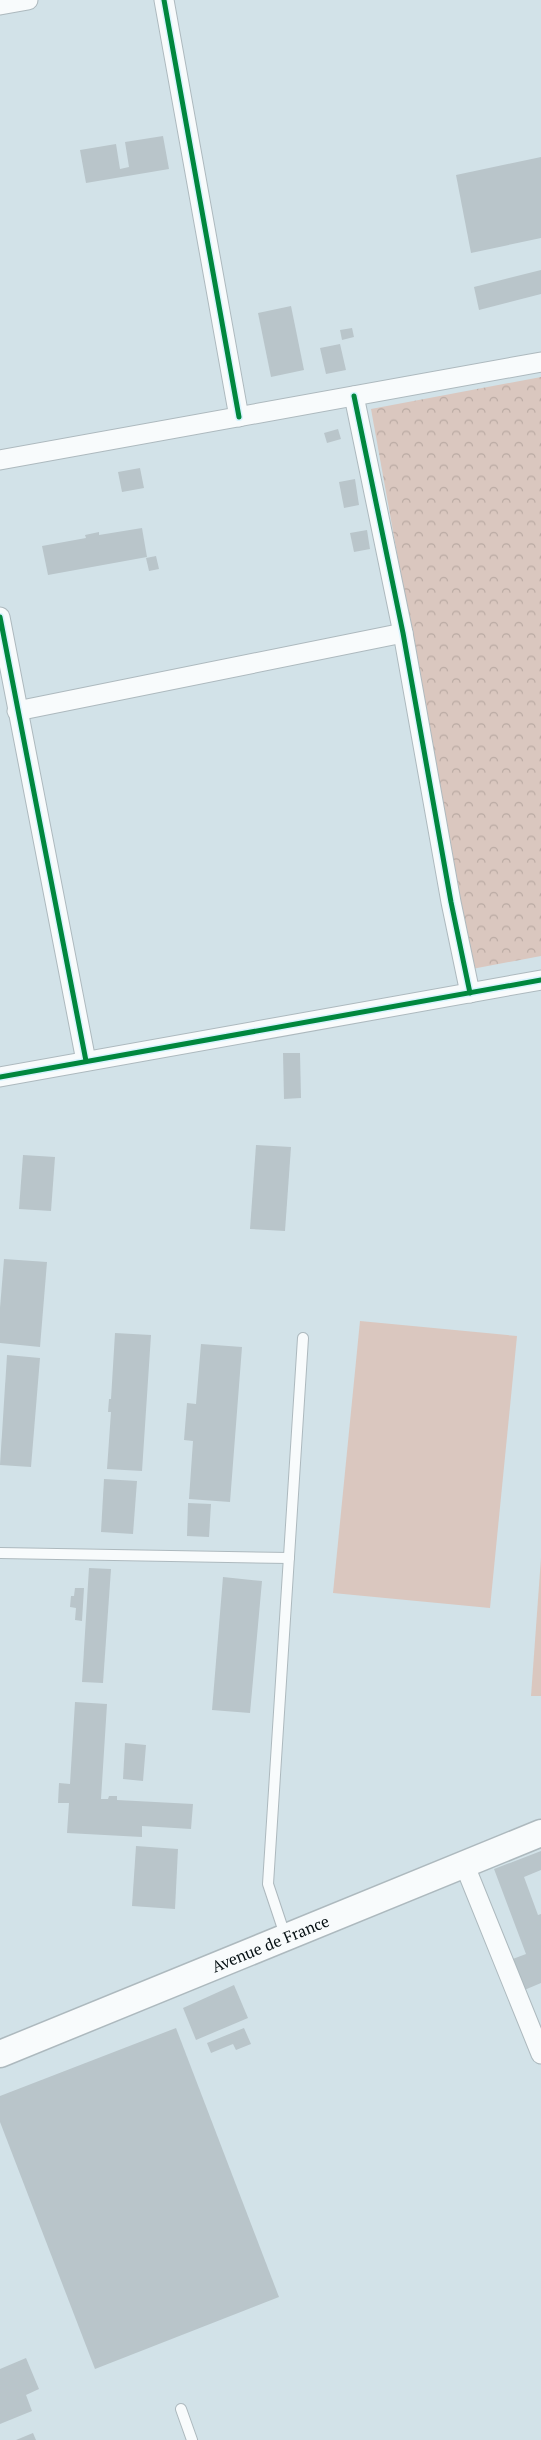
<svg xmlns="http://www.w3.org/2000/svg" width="541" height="2440" viewBox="0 0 541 2440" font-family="'PT Serif',serif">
<defs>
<pattern id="forest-crowns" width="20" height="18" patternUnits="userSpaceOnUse" patternTransform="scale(1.25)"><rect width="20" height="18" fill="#dac7bf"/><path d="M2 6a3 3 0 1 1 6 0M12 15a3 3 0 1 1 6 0" fill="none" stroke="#baaaa3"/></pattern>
</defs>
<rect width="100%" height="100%" fill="#d2e2e8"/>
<!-- grass -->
<g fill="#dac7bf">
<polygon points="360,1321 517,1336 490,1608 333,1593"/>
<polygon points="541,1558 541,1696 531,1696"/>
</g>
<!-- forest -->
<polygon fill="url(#forest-crowns)" points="541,377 541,956 472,969 371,409"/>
<!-- building -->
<g fill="#b9c5ca">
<polygon points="163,136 169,169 86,183 80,150 116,144 120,169 129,167 125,142"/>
<polygon points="541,157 541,238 471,253 456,175"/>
<polygon points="541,270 541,294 479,310 474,287"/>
<polygon points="291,306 304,370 271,377 258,313"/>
<polygon points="352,328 354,337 342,340 340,330"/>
<polygon points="340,344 346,370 326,374 320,348"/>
<polygon points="338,429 341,439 327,443 324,433"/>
<polygon points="140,468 144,488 122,492 118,472"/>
<polygon points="355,479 359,505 344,508 339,482"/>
<polygon points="142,528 147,557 48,575 42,546 86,538 85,535 99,532 99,535"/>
<polygon points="367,530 370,549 354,552 350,533"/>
<polygon points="156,556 159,569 149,571 146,558"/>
<polygon points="283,1053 300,1053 301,1098 284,1099"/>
<polygon points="256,1145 291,1147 285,1231 250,1229"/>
<polygon points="23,1155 55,1157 51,1211 19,1209"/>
<polygon points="4,1259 47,1262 40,1347 0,1343 0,1308"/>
<polygon points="115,1333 151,1335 142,1471 107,1469 111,1412 108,1412 109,1399 111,1399"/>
<polygon points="201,1344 242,1347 230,1502 189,1499 193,1441 184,1440 187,1403 196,1404"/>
<polygon points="7,1355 40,1358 31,1467 0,1465"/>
<polygon points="104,1479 137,1481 133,1534 101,1532"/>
<polygon points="188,1503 211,1504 209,1537 187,1536"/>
<polygon points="89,1568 111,1569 103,1683 82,1682"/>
<polygon points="223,1577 262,1581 250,1713 212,1710"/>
<polygon points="75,1588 84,1588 82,1621 75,1620 76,1608 70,1607 71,1596 74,1596"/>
<polygon points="75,1702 107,1704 101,1799 108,1799 109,1796 117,1796 117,1800 193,1804 191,1829 142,1826 142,1837 67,1833 69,1803 58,1803 59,1783 70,1784"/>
<polygon points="125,1743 146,1745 143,1781 123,1779"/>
<polygon points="136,1846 178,1849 175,1909 132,1906"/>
<polygon points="541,1851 541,1870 524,1877 538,1915 541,1914 541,1983 522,1991 510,1960 526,1954 494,1869"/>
<polygon points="234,1985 248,2018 196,2040 183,2008"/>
<polygon points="176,2028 279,2297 95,2369 0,2122 0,2096"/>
<polygon points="244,2028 251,2044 236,2050 233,2044 211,2053 207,2043"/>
<polygon points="26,2358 39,2389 26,2395 32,2411 0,2424 0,2369"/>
<polygon points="33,2433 36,2440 16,2440"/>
</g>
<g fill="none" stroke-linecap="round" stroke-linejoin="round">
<!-- service casing -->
<g stroke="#adb9be" stroke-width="12">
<g id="service">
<polyline points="0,1553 289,1558"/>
<polyline points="286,1938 268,1884 303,1338"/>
<polyline points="181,2409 192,2440"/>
</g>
</g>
<!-- minor casing -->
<g stroke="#adb9be" stroke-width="21">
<g id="minor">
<polyline points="164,0 239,417"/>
<polyline points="0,5 28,0"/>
<polyline points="354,396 403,633 451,902 470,993"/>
<polyline points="0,460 541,362"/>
<polyline points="0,617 86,1061"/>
<polyline points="17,711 403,633"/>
<polyline points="0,1077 541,980"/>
<polyline points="465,1866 541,2054"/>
</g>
</g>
<!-- secondary casing -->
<g stroke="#adb9be" stroke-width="29">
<g id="secondary">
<path id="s1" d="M0 2054 541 1833"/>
</g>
</g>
<!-- service -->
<use href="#service" stroke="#f8fbfc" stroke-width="10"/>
<!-- minor -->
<use href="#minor" stroke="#f8fbfc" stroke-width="19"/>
<!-- secondary -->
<use href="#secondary" stroke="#f8fbfc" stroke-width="26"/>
<!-- cycleway casing -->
<g stroke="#d6f3fe" stroke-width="8">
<g id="cycleway">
<polyline points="164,0 239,417"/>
<polyline points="354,396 403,633 451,902 470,993"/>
<polyline points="0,617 86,1061"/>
<polyline points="0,1077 541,980"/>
</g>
</g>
<!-- cycleway -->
<use href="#cycleway" stroke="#00873e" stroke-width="5"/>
</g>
<g text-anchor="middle" stroke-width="4" stroke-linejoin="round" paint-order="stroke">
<!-- street labels -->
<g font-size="16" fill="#050f12" stroke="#d6f3fe">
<text dy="6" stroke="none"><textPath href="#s1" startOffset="292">Avenue de France</textPath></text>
</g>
</g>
</svg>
